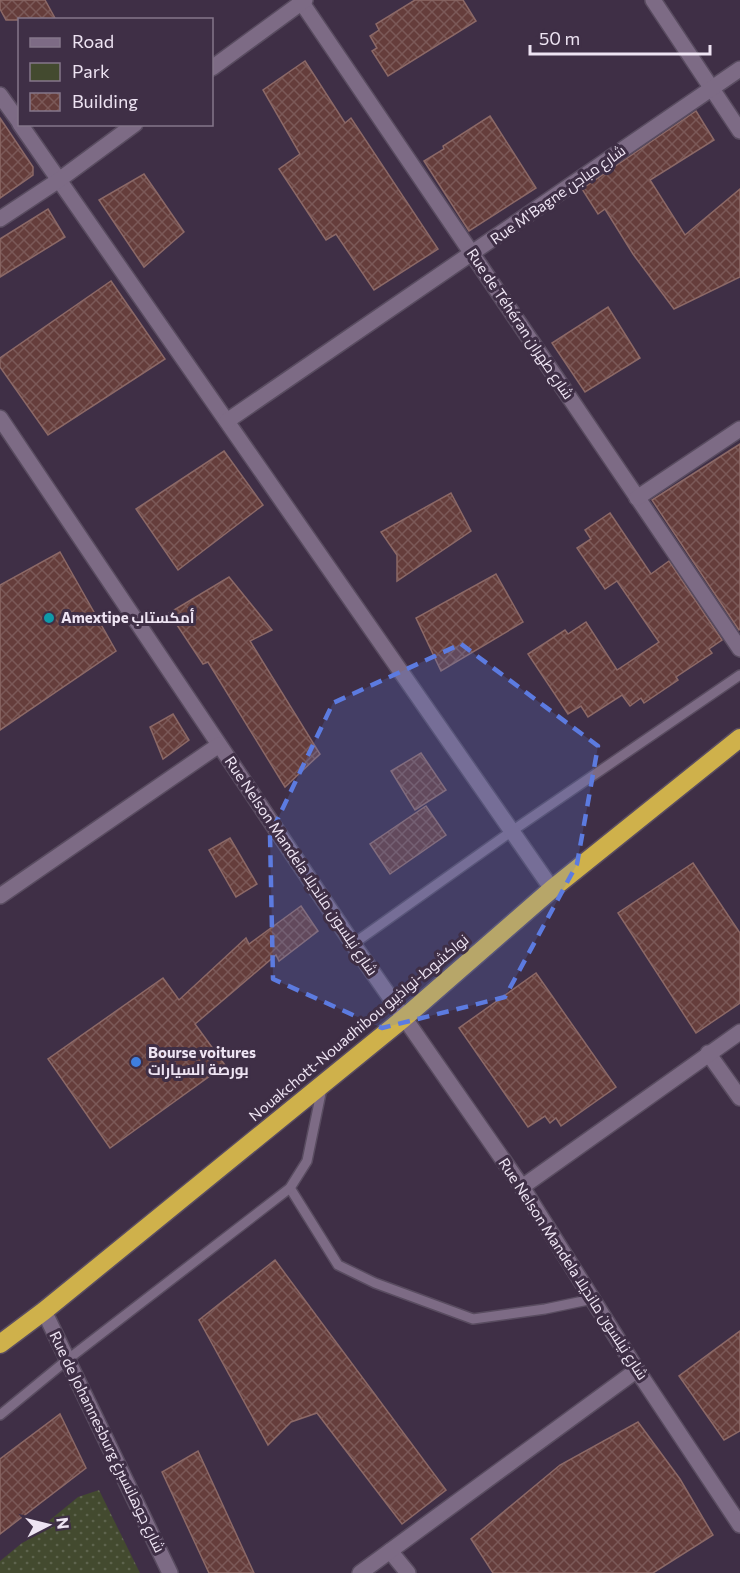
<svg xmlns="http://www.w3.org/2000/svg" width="740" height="1573" viewBox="0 0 740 1573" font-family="Commissioner,Cairo,sans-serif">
<defs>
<pattern id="green-dots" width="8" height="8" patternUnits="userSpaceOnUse" patternTransform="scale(1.5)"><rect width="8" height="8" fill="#434a2f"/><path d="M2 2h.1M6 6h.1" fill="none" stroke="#5e644e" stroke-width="1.8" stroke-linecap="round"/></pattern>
<pattern id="building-cross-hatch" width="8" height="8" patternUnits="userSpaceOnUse" patternTransform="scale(1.5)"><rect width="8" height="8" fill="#653d3b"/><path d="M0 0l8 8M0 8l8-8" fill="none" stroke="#7b5958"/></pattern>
</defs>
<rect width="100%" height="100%" fill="#3f2f46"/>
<!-- green -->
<polygon fill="url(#green-dots)" points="99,1490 140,1573 0,1573 0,1561 78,1497"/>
<!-- building -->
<g fill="url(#building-cross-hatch)" stroke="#8c6967" stroke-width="1.5">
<polygon points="0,0 45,0 56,20 6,20 0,9"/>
<polygon points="415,0 463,0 476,21 388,76 372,51 377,48 370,36 379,30 376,24"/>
<polygon points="305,61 345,123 351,118 438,249 374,290 336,234 326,240 279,169 300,154 263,90"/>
<polygon points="696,111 714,140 650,180 685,235 740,189 740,277 674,309 633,254 605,209 598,214 582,189"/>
<polygon points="490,116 536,188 469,231 424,161 444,149 443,146"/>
<polygon points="0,118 33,167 33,175 0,198"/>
<polygon points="144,174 184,232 144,267 99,200"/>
<polygon points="48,209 65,237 0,277 0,239"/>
<polygon points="111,281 165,359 48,435 0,367 0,358"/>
<polygon points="608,307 640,358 585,392 552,343"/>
<polygon points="740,444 740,629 739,630 652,500"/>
<polygon points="224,451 263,505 178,570 136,509"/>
<polygon points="451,493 471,531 397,581 397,555 381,532"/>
<polygon points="610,513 651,574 669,561 722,640 709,649 712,653 676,677 678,680 644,703 641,698 630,706 622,695 588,717 581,706 568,714 528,654 565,630 568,634 586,622 617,670 659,642 617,581 605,589 577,548 591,539 585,530"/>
<polygon points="60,552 116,651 0,730 0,585"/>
<polygon points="496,574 523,622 441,671 416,618"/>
<polygon points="229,577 272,630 250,641 320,754 285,787 208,662 203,664 169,613"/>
<polygon points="173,714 189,740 163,759 150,727"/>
<polygon points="421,753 446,790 415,810 391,771"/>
<polygon points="426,806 446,835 390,874 370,844"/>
<polygon points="230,838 257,884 236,897 209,850"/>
<polygon points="693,863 740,933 740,1003 696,1033 618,913"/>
<polygon points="301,906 318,931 279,961 276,955 195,1024 225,1065 110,1148 48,1059 163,978 179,1000 246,938 249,944"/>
<polygon points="536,973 616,1087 561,1126 556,1118 550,1123 545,1116 528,1127 459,1028"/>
<polygon points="275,1260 446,1490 402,1524 317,1413 291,1422 268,1445 199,1320"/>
<polygon points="740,1331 740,1431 724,1440 679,1376"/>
<polygon points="60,1414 86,1468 0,1534 0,1459"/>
<polygon points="638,1422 680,1479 713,1535 653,1573 493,1573 471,1539 560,1465"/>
<polygon points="198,1451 254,1573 209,1573 162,1472"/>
</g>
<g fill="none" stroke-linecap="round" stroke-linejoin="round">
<!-- lane casing -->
<g stroke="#594c60" stroke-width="12">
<g id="lane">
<polyline points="353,944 512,831 740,675"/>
<polyline points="290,1188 338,1265 375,1283 473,1319 545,1309 593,1299"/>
<polyline points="0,1415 67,1360 290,1188 307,1161 322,1088"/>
</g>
</g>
<!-- street casing -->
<g stroke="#594c60" stroke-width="18">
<g id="street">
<polyline points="300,0 740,649"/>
<polyline points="653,0 740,131"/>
<polyline points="212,68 305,0"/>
<polyline points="0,95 20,123"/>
<polyline points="20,124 552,889"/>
<polyline points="0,219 59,180 135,124"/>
<polyline points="0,418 353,944 522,1187 637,1370 740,1525"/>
<polyline points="227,421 740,69"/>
<polyline points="637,498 740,429"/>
<polyline points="0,896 219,745"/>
<polyline points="708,1053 740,1098"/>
<polyline points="522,1187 740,1032"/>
<polyline points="44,1311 170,1573"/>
<polyline points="390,1551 408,1573"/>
<polyline points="360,1573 637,1370"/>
</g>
</g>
<!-- highway casing -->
<g stroke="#594c60" stroke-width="21">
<polyline id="highway" points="0,1344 44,1311 404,1018 552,889 740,738"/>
</g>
<!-- lane -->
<use href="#lane" stroke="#7d6b85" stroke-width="9"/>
<!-- street -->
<use href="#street" stroke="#7d6b85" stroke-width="15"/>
<!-- highway -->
<use href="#highway" stroke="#cfb14b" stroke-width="18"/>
</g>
<!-- marked area -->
<path fill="#5c7be0" fill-opacity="0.2" stroke="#5c7be0" stroke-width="4.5" stroke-dasharray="12 8" stroke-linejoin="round" d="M461 644 598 746 577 864 505 997 382 1028 273 979 270 835 333 703Z"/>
<!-- markers -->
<circle fill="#0f9aa8" stroke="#3f2f46" stroke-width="2" cx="49" cy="618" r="6"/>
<circle fill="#3f7fe0" stroke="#3f2f46" stroke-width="2" cx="136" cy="1062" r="6"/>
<g text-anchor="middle" stroke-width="6" stroke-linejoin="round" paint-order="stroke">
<!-- street labels -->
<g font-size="15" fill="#eee4f3" stroke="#3f2f46">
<text transform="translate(558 195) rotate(-35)" y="5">Rue M'Bagne شارع مباجن</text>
<text transform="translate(520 324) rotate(56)" y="5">Rue de Téhéran شارع طهران</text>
<text transform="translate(301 866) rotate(56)" y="5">Rue Nelson Mandela شارع نيلسون مانديلا</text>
<text transform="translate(359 1028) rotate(-40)" y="5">Nouakchott-Nouadhibou نواكشوط-نواذيبو</text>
<text transform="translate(573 1269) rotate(57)" y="5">Rue Nelson Mandela شارع نيلسون مانديلا</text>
<text transform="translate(107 1442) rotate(64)" y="5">Rue de Johannesburg شارع جوهانسبرغ</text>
</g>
<!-- poi labels -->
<g font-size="15" font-weight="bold" fill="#eee4f3" stroke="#3f2f46" text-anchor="start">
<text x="61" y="623">Amextipe أمكستاب</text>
<text x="148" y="1058">Bourse voitures<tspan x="148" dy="17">بورصة السيارات</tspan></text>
</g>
</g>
<!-- legend -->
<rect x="18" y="18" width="195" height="108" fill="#3f2f46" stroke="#85778b" stroke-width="1.5"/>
<rect x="30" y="38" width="30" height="9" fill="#7d6b85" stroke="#85778b" stroke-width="1.5"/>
<text x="72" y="48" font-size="18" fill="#eee4f3">Road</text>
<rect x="30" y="63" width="30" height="18" fill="#434a2f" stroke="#85778b" stroke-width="1.5"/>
<text x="72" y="78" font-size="18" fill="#eee4f3">Park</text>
<rect x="30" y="93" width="30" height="18" fill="url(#building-cross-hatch)" stroke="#85778b" stroke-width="1.5"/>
<text x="72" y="108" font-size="18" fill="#eee4f3">Building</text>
<!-- north arrow -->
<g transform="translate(48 1525) rotate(83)" stroke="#3f2f46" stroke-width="4.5" paint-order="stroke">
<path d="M0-4.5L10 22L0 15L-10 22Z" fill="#eee4f3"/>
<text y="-9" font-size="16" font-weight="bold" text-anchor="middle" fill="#eee4f3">N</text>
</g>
<!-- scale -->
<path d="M530 45v9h180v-9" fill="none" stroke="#eee4f3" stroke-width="3"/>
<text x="539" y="45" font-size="18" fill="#eee4f3" stroke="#3f2f46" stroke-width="4.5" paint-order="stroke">50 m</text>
</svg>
